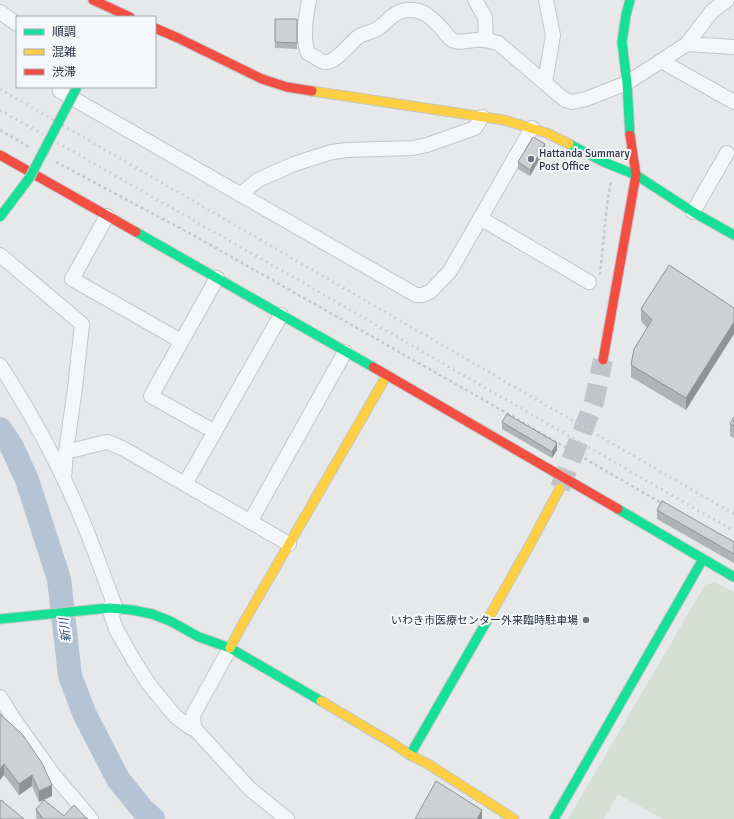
<svg xmlns="http://www.w3.org/2000/svg" width="734" height="819" viewBox="0 0 734 819" font-family="Signika,'Noto Sans JP',sans-serif">
<rect width="100%" height="100%" fill="#e6e8ea"/>
<!-- green -->
<polygon fill="#d6ded6" points="715,582 734,592 734,819 663,819 618,794 604,819 568,819 705,585"/>
<g fill="none" stroke-linecap="round" stroke-linejoin="round">
<!-- river -->
<polyline stroke="#b4c4d5" stroke-width="24" points="0,429 12,447 27,480 59,579 70,676 85,715 118,779 143,810 153,819"/>
<!-- secondary-tunnel -->
<polyline stroke="#c1c4c9" stroke-width="20" stroke-dasharray="20 10" stroke-linecap="butt" points="560,488 594,402 603,360"/>
<!-- street casing -->
<g stroke="#c4c6c8" stroke-width="16">
<g id="street">
<path d="M309 0C306 16 302 38 308 53 312 55 320 61 324 62 335 64 350 43 358 37 363 33 370 33 375 30 386 25 390 14 402 11 422 6 432 18 444 31 446 34 449 38 452 40 459 44 469 40 476 40 484 39 491 41 498 43L565 100 572 102 586 99 627 83 687 44 734 47"/>
<polyline points="475,0 485,17 486,40"/>
<polyline points="0,12 17,24"/>
<polyline points="687,44 712,11 727,0"/>
<polyline points="661,61 734,102"/>
<polyline points="545,83 553,35 546,0"/>
<polyline points="61,87 60,91 416,295 422,295 430,292 450,271 532,128"/>
<polyline points="241,194 258,180 294,164 332,152 347,150 413,148 427,145 475,128 482,117"/>
<polyline points="693,212 727,153"/>
<polyline points="107,216 72,279 181,341"/>
<polyline points="480,218 589,282"/>
<polyline points="0,255 82,324 75,388 66,452 64,479"/>
<path d="M0 365C31 413 58 462 80 515 93 545 104 577 116 609"/>
<polyline points="215,432 151,396 217,278"/>
<polyline points="66,452 102,443 108,442 124,449 289,544"/>
<polyline points="185,484 281,315"/>
<polyline points="250,522 345,352"/>
<polyline points="109,608 116,629 133,659 148,683 175,716 191,728 194,728"/>
<polyline points="230,648 193,715 194,728 250,789 287,819"/>
<polyline points="0,697 13,718 53,774 91,819"/>
</g>
</g>
<!-- fast casing -->
<g stroke="#c4c6c8" stroke-width="11">
<g id="fast">
<polyline points="630,135 627,83 622,42 626,15 630,0"/>
<polyline points="569,144 606,163 636,175 693,212 734,235"/>
<polyline points="136,232 373,367"/>
<polyline points="618,509 734,577"/>
<polyline points="0,619 109,608 132,610 152,614 170,621 199,637 230,648 321,701"/>
<polyline points="410,755 488,619"/>
<polyline points="554,819 703,559"/>
</g>
</g>
<!-- slow casing -->
<g stroke="#c4c6c8" stroke-width="11">
<g id="slow">
<polyline points="312,91 504,120 547,133 569,144"/>
<polyline points="488,619 532,541 560,488"/>
<polyline points="230,648 241,627 387,375"/>
<polyline points="321,701 392,743 410,755 428,764 514,819"/>
</g>
</g>
<!-- jam casing -->
<g stroke="#c4c6c8" stroke-width="11">
<g id="jam">
<polyline points="93,0 130,17"/>
<polyline points="155,28 178,38 262,79 287,87 312,91"/>
<polyline points="0,155 136,232"/>
<polyline points="603,360 636,175 630,135"/>
<polyline points="373,367 618,509"/>
</g>
</g>
<!-- path -->
<g stroke="#c5c6ca" stroke-width="2.5" stroke-dasharray="3 3" stroke-linecap="butt">
<polyline points="0,130 29,147"/>
<polyline points="56,162 191,234 491,404 663,504"/>
<polyline points="600,275 607,205 611,181"/>
</g>
<!-- street -->
<use href="#street" stroke="#f5f6f7" stroke-width="14"/>
<!-- fast -->
<use href="#fast" stroke="#16e098" stroke-width="9"/>
<!-- slow -->
<use href="#slow" stroke="#ffcf43" stroke-width="9"/>
<!-- jam -->
<use href="#jam" stroke="#f24e42" stroke-width="9"/>
<!-- rail -->
<g stroke="#cecfd2" stroke-width="3" stroke-dasharray="2 4" stroke-linecap="butt">
<polyline points="0,89 734,514"/>
<polyline points="0,110 307,285 734,531"/>
</g>
<!-- fast-bridge casing -->
<g stroke="#c4c6c8" stroke-width="11" stroke-linecap="butt">
<polyline id="fast-bridge" points="0,217 30,177 77,87"/>
</g>
<!-- fast-bridge -->
<use href="#fast-bridge" stroke="#16e098" stroke-width="9"/>
</g>
<!-- wall -->
<g fill="#b1b3b5">
<polygon points="275,19 297,19 297,49 275,48"/>
<polygon points="545,150 530,176 518,169 518,162"/>
<polygon points="734,308 686,410 631,377 631,365 647,328 641,321 641,309"/>
<polygon points="734,417 734,438 730,436 730,424"/>
<polygon points="502,422 557,450 552,458 502,429"/>
<polygon points="657,510 734,542 734,563 657,519"/>
<polygon points="0,714 52,796 39,802 32,786 19,795 4,775"/>
<polygon points="36,809 64,816 85,817 88,819 37,819 36,817"/>
</g>
<!-- shaded-wall -->
<g fill="#909294">
<polygon points="545,144 545,150 530,176 530,170"/>
<polygon points="734,322 734,334 686,410 686,398"/>
<polygon points="557,443 557,450 552,458 552,452"/>
<polygon points="4,764 4,775 0,780 0,769"/>
<polygon points="32,775 32,786 19,795 19,784"/>
<polygon points="52,785 52,796 39,802 39,791"/>
<polygon points="482,810 482,819 477,819"/>
</g>
<!-- building -->
<g fill="#ced0d3" stroke="#909294">
<polygon points="275,19 297,19 297,43 275,42"/>
<polygon points="533,137 545,144 530,170 518,162"/>
<polygon points="669,265 734,308 734,322 686,398 631,365 634,349 652,320 641,309"/>
<polygon points="507,414 557,443 552,452 502,422"/>
<polygon points="734,417 734,426 730,424"/>
<polygon points="662,501 734,542 734,554 657,510"/>
<polygon points="0,714 22,734 42,763 52,785 39,791 32,775 19,784 4,764 0,769"/>
<polygon points="436,781 482,810 477,819 415,819"/>
<polygon points="1,800 24,819 0,819 0,802"/>
<polygon points="44,800 64,816 74,805 85,817 88,819 43,819 36,809"/>
</g>
<!-- markers -->
<g fill="#6c737f" stroke="#f4f6f9" stroke-width="1.5">
<circle cx="531" cy="159" r="4"/>
<circle cx="586" cy="620" r="4"/>
</g>
<g text-anchor="middle" stroke-width="4" stroke-linejoin="round" paint-order="stroke">
<!-- poi labels -->
<g font-size="11" fill="#2b3445" stroke="#f4f6f9" text-anchor="start">
<text x="539" y="157">Hattanda Summary<tspan x="539" dy="13">Post Office</tspan></text>
<text x="578" y="624" text-anchor="end">いわき市医療センター外来臨時駐車場</text>
</g>
<!-- water labels -->
<g font-size="12" font-style="italic" fill="#34527a" stroke="#f4f6f9">
<text transform="translate(65 630) rotate(-97)" y="4">新川</text>
</g>
</g>
<!-- legend -->
<rect x="16" y="16" width="140" height="72" fill="#f4f6f9" stroke="#a4a8b1"/>
<rect x="24" y="29" width="20" height="6" fill="#16e098" stroke="#a4a8b1"/>
<text x="52" y="36" font-size="12" fill="#2b3445">順調</text>
<rect x="24" y="49" width="20" height="6" fill="#ffcf43" stroke="#a4a8b1"/>
<text x="52" y="56" font-size="12" fill="#2b3445">混雑</text>
<rect x="24" y="69" width="20" height="6" fill="#f24e42" stroke="#a4a8b1"/>
<text x="52" y="76" font-size="12" fill="#2b3445">渋滞</text>
</svg>
